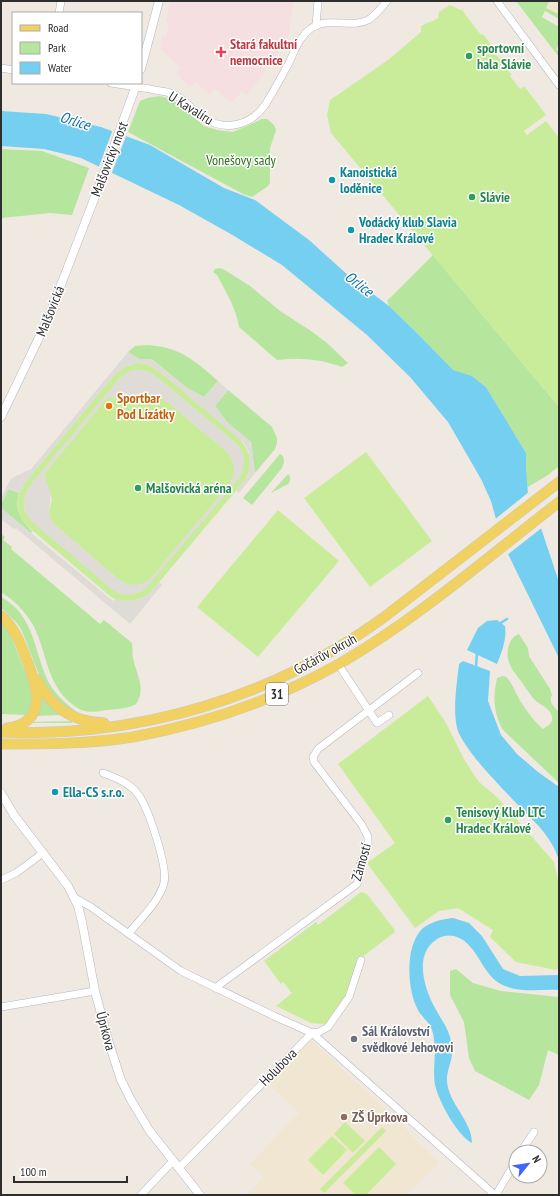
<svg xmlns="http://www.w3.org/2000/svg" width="560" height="1196" viewBox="0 0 560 1196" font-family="'PT Sans Narrow',sans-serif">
<rect width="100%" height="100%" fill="#efe9e1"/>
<!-- education -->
<g fill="#f0e6d1">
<polygon points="549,1 559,1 559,14 546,8"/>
<polygon points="311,1040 398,1121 439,1163 406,1195 246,1195 264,1177 250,1164 299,1113 268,1083"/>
</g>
<!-- medical -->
<polygon fill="#f5dfe0" points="170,1 293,1 288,41 247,95 242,91 232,103 215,89 210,95 196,82 190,87 176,74 181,68 161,50 160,46 162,36 166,35 169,24 166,21"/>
<!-- green -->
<g fill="#b6e59e">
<polygon points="516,1 549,1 546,8 559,14 559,19 545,11 542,17 559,27 559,44 556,50 559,51 559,57"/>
<polygon points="160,96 172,99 204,126 217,130 233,132 262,119 267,119 274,125 276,130 270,148 270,183 268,186 252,197 243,194 128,132 140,101 147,98"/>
<polygon points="1,149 42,151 89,168 72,215 50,213 1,218"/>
<polygon points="433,255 559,407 559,466 548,475 526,488 526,453 486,387 472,376 453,371 414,330 389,306 387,301"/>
<path d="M219 268 223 269 250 286 280 311 311 331 327 343 348 363 342 367C321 359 300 357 277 360L239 327C236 308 226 292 217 275L213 272 215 269Z"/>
<path d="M147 345C180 347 194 360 218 381L204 397 187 388 153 360 148 359H139L128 352 135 346Z"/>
<polygon points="228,390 272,427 277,438 277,443 275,449 255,473 251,442 227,422 215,406"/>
<polygon points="280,454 283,456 284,462 282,468 252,505 243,498"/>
<path d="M288 474C291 477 291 481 288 484L271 493Z"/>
<path d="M8 489 19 493C14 508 21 521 32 531L31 533 1 508V505Z"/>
<path d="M1 534 5 537 3 540 12 547 11 549 100 624 104 620 132 643C133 648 132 653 133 658 136 674 147 689 136 704 128 709 116 709 106 710 100 711 91 713 85 711 80 710 76 707 72 704 46 684 47 651 33 625 25 611 14 600 1 592Z"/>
<path d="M1 597C35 615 34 653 49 683 57 697 67 704 79 714L75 713 56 701 41 680 22 631 17 623 1 608Z"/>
<polygon points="1,622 6,627 12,639 32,688 32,705 26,715 1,714"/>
<path d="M519 634 528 648 529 656 550 689 552 695C548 702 554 707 559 712V783L503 730C493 712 493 697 497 678 500 677 503 675 506 677 513 683 516 695 521 702 527 712 534 721 543 729 547 726 553 724 552 718 552 708 539 705 534 699 529 693 525 687 521 681 512 670 504 660 509 645 511 639 514 636 519 634Z"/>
<polygon points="42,697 60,714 60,715 37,716"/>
<polygon points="73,721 72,723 31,723 32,722"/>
<polygon points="456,969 473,983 501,991 559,997 559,1055 548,1050 539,1085 529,1100 475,1071 469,1058 464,1022 450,995 450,971"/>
</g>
<!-- pitch -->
<g fill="#c9ec9a" fill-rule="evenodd">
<path d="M450 5 461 10 465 7 462 10 481 35 483 34 493 47 491 48 511 74H512L510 76 520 89 526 86 525 87 546 115 547 114 524 131 527 135 546 121 559 138V407L331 133 327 115 330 100 388 60 421 32V26C428 22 432 22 438 18L439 12Z"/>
<path d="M136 363 147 364 159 371 238 437C250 450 254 464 245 480L150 593C138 602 125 604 111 597L26 525C16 513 15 499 23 485L114 375 123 368ZM133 370H143L153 374 238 445C245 456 245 465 240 477L141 592 113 590 25 512C23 503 24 495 29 487L120 378Z"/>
<path d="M150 394 158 396 165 400 226 451C236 461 237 474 229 485L152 577C143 587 130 588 119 580L55 525 50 518 49 512 52 499 45 479V473L106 399C115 394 122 401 131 400 138 400 143 395 150 394Z"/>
<polygon points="366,452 432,541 370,587 304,498"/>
<polygon points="278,510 339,561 258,657 197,607"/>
<polygon points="428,696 446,723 465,761 479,782 497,797 554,862 559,885 559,967 556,970 516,962 490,937 493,930 458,908 439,911 415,928 367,863 395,843 338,764"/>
<polygon points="361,892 367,894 394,929 395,932 357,961 347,993 325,1024 311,1023 276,1006 292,993 283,982 281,984 264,961 316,922 318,925"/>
<polygon points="345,1122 365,1141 353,1153 334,1134"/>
<polygon points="382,1127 386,1131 324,1193 320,1189"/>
<polygon points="332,1136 347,1150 323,1175 308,1160"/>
<polygon points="379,1147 396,1164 366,1195 356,1195 343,1183"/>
</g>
<!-- plaza -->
<g fill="#dfdcd8" fill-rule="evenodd">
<polygon points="128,352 139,359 151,359 187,388 204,397 218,381 228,390 215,406 227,422 250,441 252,447 255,473 239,493 236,490 247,477 250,465 249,452 244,443 159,371 147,364 136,363 123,368 114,375 23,485 19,493 8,489 1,505 1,498 10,480 14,477 31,469"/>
<path d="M133 370H143L153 374 238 445 242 452 244 461 243 469 240 477 147 587 141 592 128 595 120 594 113 590 31 521 25 512 24 504V498L29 487 120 378 126 373ZM150 394 158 396 165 400 226 451 233 461 234 474 229 485 152 577 142 584 130 585 119 580 55 525 50 518 49 512 51 493 45 479V475L48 469 106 399 114 397 131 400 142 396Z"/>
<polygon points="1,508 113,601 115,599 124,601 138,600 150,593 159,582 162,585 130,624 16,528 14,529 1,519"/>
</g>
<!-- water -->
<g fill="#75cff0">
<polygon points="1,111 46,114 101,127 150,145 224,188 255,200 309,240 349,276 389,306 414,330 453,370 472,376 486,387 526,453 526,470 528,494 541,528 559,582 559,658 508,554 496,519 491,501 481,479 448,422 410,377 367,335 282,265 229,233 179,205 81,158 44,149 1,146"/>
<path d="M497 620 505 626C507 639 502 651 497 664L467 650 478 628 487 621Z"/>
<path d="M463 661 490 671 488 701 501 735 517 754 538 772 559 787V860C552 838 538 825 522 809 503 789 468 755 458 731 452 714 457 682 459 664Z"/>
<path d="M453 918 469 923 482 936 503 969 520 976 559 975V990C540 989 517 994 499 983 480 971 477 942 454 936 446 934 438 937 432 943 415 959 425 990 435 1008 440 1018 447 1026 450 1037 451 1042 453 1048 452 1052 452 1062 446 1072 447 1082 449 1104 472 1121 472 1143 457 1135 439 1102 435 1085 432 1068 438 1049 432 1030 430 1022 420 1016 417 1008 407 988 405 946 422 929 430 922 442 919 453 918Z"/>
</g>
<!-- pier -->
<g fill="#efe9e1">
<polygon points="113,129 127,134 111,175 98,169"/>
<polygon points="529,492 543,527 507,555 494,520"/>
</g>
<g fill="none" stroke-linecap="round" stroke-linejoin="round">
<!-- stream -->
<g stroke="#75cff0" stroke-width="2.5">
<polyline points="499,624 507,619"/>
<polyline points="476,668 477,651"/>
</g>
<!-- minor casing -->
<g stroke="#b4b7c1" stroke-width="8">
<g id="minor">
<polyline points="497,1 559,85"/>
<polyline points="59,13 61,1"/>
<polyline points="316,26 318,1"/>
<polyline points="1,68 13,70"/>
<path d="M111 83C124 85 137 87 150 89 157 91 166 91 173 94 185 99 193 111 204 118 226 132 251 125 265 105 274 91 281 77 289 63 294 52 299 38 309 30 327 15 351 29 368 20 375 16 382 7 387 1"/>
<polyline points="338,664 377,723 389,715"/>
<path d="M103 773C116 778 128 782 137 793 148 806 168 867 164 883 159 902 141 918 129 933"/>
<polyline points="1,880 16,873 43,853"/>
<polyline points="75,898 91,907 181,971 274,1016 312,1033 495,1195"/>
<polyline points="215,988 357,884 359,878 360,865 368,845 368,837 362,825 314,762 313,757 318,749 418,673"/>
<polyline points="1,1007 95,991"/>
<polyline points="521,1152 534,1132"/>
<polyline points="179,1168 312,1033 319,1032 328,1027 349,997 361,960"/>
<polyline points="141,1195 173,1161"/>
<polyline points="496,1195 516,1161"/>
</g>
</g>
<!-- tertiary casing -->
<g stroke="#b4b7c1" stroke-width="9">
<g id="tertiary">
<polyline points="141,69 159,1"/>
<polyline points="1,417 47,321 98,189 137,83"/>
<polyline points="1,793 14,815 68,886 78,906 82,922 95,991 108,1040 121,1080 131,1100 149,1130 200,1195"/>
</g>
</g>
<!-- primary casing -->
<g stroke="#c9c9c9" stroke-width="11">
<g id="primary">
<path d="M1 616C14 627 20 642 26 658 37 685 49 723 7 728"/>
<path d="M36 679C52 707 71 722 104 723"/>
<path d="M1 732C102 737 204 715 295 671 326 656 355 638 383 618L559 482"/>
<path d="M1 744C45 744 89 744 133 737 205 724 275 700 339 664 417 619 488 557 559 502"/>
</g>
</g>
<!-- minor -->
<use href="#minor" stroke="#fff" stroke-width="7"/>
<!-- tertiary -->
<use href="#tertiary" stroke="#fff" stroke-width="8"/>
<!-- primary -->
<use href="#primary" stroke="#f2d163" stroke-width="10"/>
</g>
<!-- markers -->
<path fill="#e0444e" stroke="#fff" stroke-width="1.5" d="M219 46h4v4h4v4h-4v4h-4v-4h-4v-4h4z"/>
<g fill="#2e9e5b" stroke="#fff" stroke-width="1.5">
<circle cx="469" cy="56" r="4"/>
<circle cx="472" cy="197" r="4"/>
<circle cx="138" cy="488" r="4"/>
<circle cx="448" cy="820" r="4"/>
</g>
<g fill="#0f9aa8" stroke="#fff" stroke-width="1.5">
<circle cx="332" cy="180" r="4"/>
<circle cx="351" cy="230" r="4"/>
<circle cx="55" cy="792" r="4"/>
</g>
<circle fill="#e8710a" stroke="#fff" stroke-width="1.5" cx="109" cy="406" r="4"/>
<circle fill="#6b7280" stroke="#fff" stroke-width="1.5" cx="354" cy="1039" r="4"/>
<circle fill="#8d6e63" stroke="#fff" stroke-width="1.5" cx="344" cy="1117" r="4"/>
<g text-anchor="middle" stroke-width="3" stroke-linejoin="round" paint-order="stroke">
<!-- shield labels -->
<rect fill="#fff" stroke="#6d6d6d" stroke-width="1" x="266" y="683" width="22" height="22" rx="3"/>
<g font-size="13" font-weight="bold" fill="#2e2e2e">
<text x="277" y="699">31</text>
</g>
<!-- health labels -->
<g font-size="14" font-weight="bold" fill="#be3a42" stroke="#fff" text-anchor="start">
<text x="230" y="49">Stará fakultní<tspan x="230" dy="16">nemocnice</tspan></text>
</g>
<!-- leisure labels -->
<g font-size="14" font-weight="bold" fill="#27864d" stroke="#fff" text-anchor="start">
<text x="477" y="53">sportovní<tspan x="477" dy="16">hala Slávie</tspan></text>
<text x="480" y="202">Slávie</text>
<text x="146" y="493">Malšovická aréna</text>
<text x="456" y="817">Tenisový Klub LTC<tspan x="456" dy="16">Hradec Králové</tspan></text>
</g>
<!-- street labels -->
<g font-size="14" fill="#2e2e2e" stroke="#fff">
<text transform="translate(191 108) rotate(32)" y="5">U Kavalíru</text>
<text transform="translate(109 159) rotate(-69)" y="5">Malšovický most</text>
<text transform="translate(50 311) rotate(-68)" y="5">Malšovická</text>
<text transform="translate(325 654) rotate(-29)" y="5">Gočárův okruh</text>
<text transform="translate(361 862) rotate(-74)" y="5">Zámostí</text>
<text transform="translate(106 1031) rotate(75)" y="5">Úprkova</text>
<text transform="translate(278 1067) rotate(-45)" y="5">Holubova</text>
</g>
<!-- park labels -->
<g font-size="14" fill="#2c6e1b" stroke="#fff">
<text x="241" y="165">Vonešovy sady</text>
</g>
<!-- culture labels -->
<g font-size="14" font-weight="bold" fill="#0d838f" stroke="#fff" text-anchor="start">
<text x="340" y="177">Kanoistická<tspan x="340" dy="16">loděnice</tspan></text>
<text x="359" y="227">Vodácký klub Slavia<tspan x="359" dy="16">Hradec Králové</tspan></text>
<text x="63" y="797">Ella-CS s.r.o.</text>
</g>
<!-- food labels -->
<g font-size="14" font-weight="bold" fill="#c56008" stroke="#fff" text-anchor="start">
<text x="117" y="403">Sportbar<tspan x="117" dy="16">Pod Lízátky</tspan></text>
</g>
<!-- worship labels -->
<g font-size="14" font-weight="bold" fill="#5b616d" stroke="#fff" text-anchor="start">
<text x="362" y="1036">Sál Království<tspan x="362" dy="16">svědkové Jehovovi</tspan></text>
</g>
<!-- education labels -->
<g font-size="14" font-weight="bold" fill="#785e54" stroke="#fff" text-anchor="start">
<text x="352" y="1122">ZŠ Úprkova</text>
</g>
<!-- water labels -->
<g font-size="15" font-style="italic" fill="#0d6fa3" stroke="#fff">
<text transform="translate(75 121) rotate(17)" y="5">Orlice</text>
<text transform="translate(359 284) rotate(37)" y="5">Orlice</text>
</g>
</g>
<!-- border -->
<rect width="560" height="1196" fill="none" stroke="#2e2e2e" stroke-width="4"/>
<!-- legend -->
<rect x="12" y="12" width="130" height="72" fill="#ffffff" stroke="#ababab"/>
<rect x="20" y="25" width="20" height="6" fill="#f2d163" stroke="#ababab"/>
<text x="48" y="32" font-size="12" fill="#2e2e2e">Road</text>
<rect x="20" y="42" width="20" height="12" fill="#b6e59e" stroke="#ababab"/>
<text x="48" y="52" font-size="12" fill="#2e2e2e">Park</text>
<rect x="20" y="62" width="20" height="12" fill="#75cff0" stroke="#ababab"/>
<text x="48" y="72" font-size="12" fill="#2e2e2e">Water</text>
<!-- north arrow -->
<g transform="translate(528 1164) rotate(60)"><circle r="19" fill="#ffffff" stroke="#ababab"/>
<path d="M0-3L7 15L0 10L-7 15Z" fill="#4264fb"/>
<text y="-6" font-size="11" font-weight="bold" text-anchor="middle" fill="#2e2e2e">N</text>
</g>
<!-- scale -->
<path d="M14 1176v6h113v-6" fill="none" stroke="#2e2e2e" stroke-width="2"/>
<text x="20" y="1176" font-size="12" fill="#2e2e2e" stroke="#ffffff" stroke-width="3" paint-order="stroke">100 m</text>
</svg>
